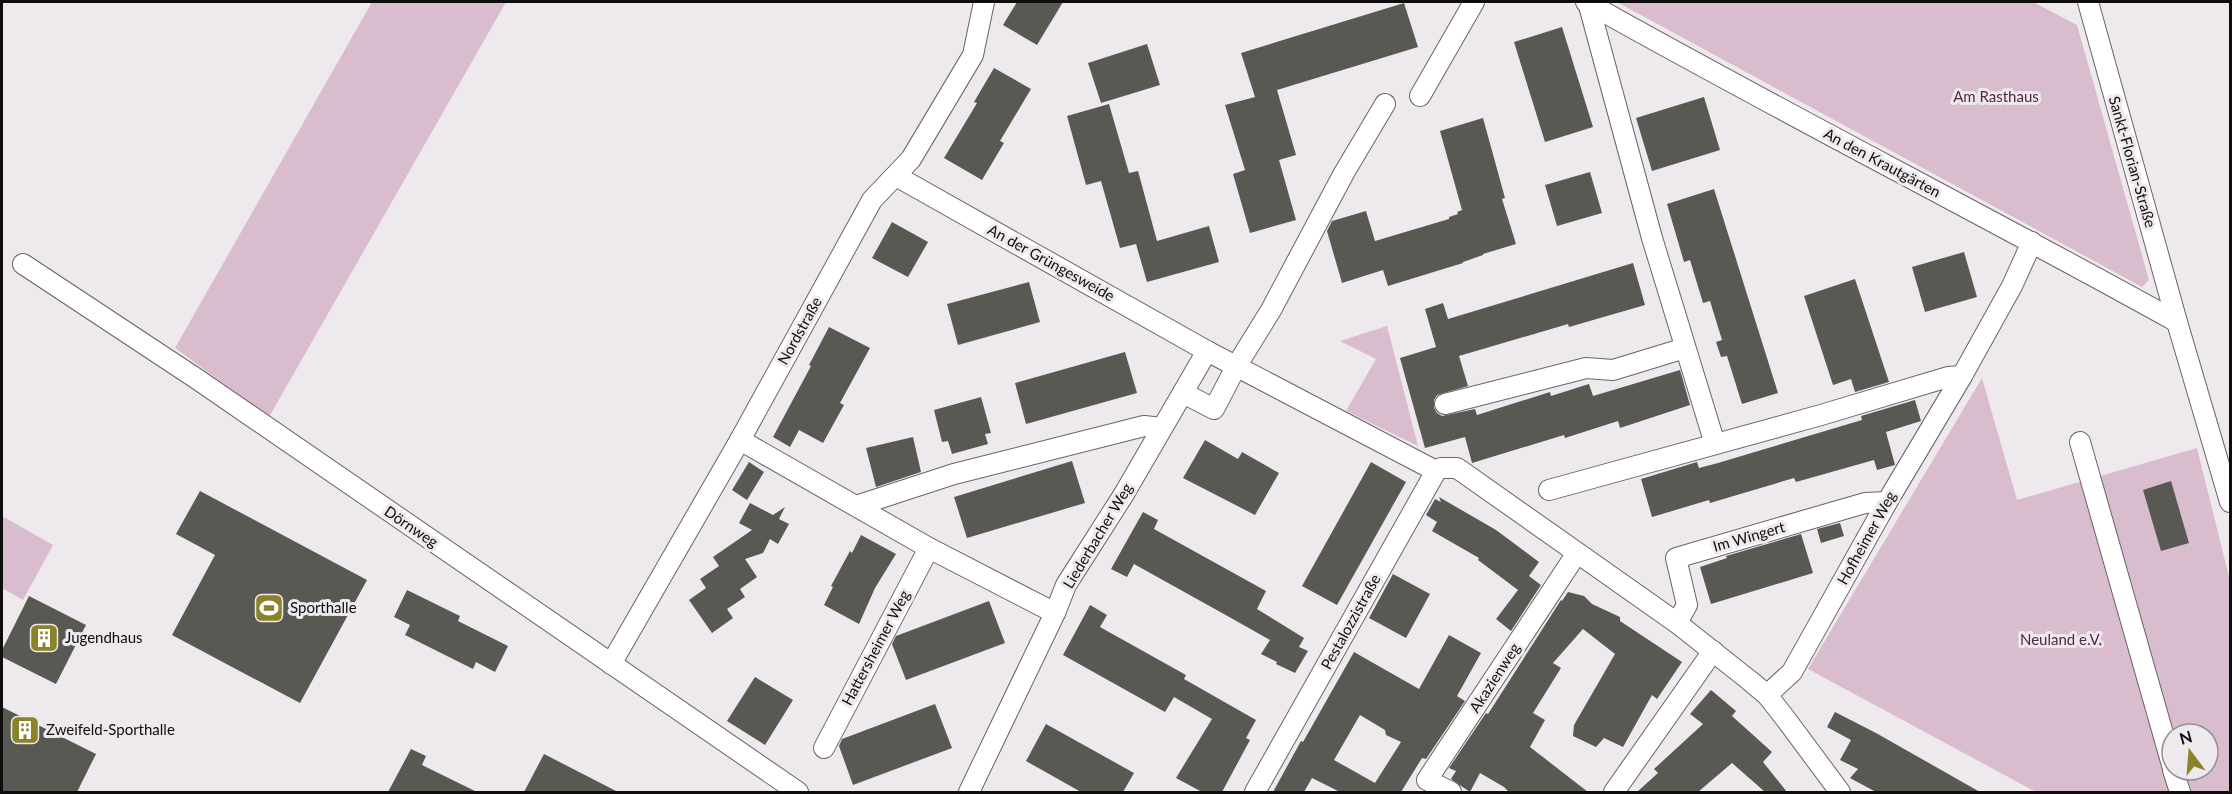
<svg xmlns="http://www.w3.org/2000/svg" width="2232" height="794" viewBox="0 0 2232 794" font-family="Lato,sans-serif">
<rect width="100%" height="100%" fill="#eee9ec"/>
<!-- green -->
<g fill="#d9bdcf" fill-rule="evenodd">
<polygon points="372,2 506,2 269,417 175,348"/>
<polygon points="1617,2 2033,2 2077,25 2149,280 2142,287"/>
<polygon points="1387,326 1418,446 1346,411 1376,359 1340,341"/>
<path d="M1982 378 2017 500 2197 448 2230 581V792H2036L1808 669ZM2172 734H2208V770H2172Z"/>
<polygon points="2,516 53,545 23,600 2,588"/>
</g>
<!-- building -->
<g fill="#595954" fill-rule="evenodd">
<polygon points="1017,2 1063,2 1037,45 1003,25"/>
<polygon points="1404,3 1418,47 1277,90 1296,155 1279,160 1296,220 1250,233 1233,174 1245,170 1225,105 1255,97 1241,53"/>
<polygon points="1562,27 1593,127 1545,142 1514,42"/>
<polygon points="1147,44 1160,85 1101,103 1088,63"/>
<polygon points="994,68 1031,89 1000,141 1004,143 982,180 944,158 977,103 974,102"/>
<polygon points="1704,97 1720,150 1652,171 1636,118"/>
<polygon points="1109,104 1129,173 1138,171 1157,241 1209,226 1219,262 1147,282 1136,244 1120,248 1101,181 1086,185 1067,116"/>
<polygon points="1483,118 1505,198 1502,199 1516,244 1483,254 1483,255 1463,262 1463,263 1388,286 1383,270 1342,283 1327,231 1332,221 1366,211 1375,241 1449,219 1449,217 1458,214 1457,212 1462,210 1440,131"/>
<polygon points="1590,172 1602,213 1557,226 1545,185"/>
<polygon points="1714,189 1778,393 1742,404 1727,356 1721,357 1716,342 1722,340 1710,301 1703,303 1690,260 1684,262 1667,204"/>
<polygon points="892,222 928,242 908,277 872,258"/>
<polygon points="1964,252 1977,297 1925,312 1912,267"/>
<polygon points="1633,263 1645,305 1569,327 1568,324 1459,356 1468,386 1437,395 1434,400 1434,408 1437,413 1442,416 1475,409 1477,415 1550,392 1551,396 1589,384 1593,396 1680,370 1690,405 1620,428 1618,421 1565,438 1564,435 1472,463 1465,437 1425,448 1400,358 1436,347 1425,309 1443,303 1448,319"/>
<polygon points="1855,279 1889,382 1855,392 1851,379 1833,385 1804,296"/>
<polygon points="1029,282 1040,322 958,345 947,304"/>
<polygon points="829,327 870,348 840,403 844,405 823,443 799,430 790,447 773,437 811,366 809,365"/>
<polygon points="1125,352 1137,393 1026,424 1015,383"/>
<polygon points="981,397 991,433 985,434 988,444 952,454 948,441 942,442 934,410"/>
<polygon points="1915,400 1921,421 1886,432 1895,465 1877,470 1874,460 1796,482 1794,478 1710,503 1709,500 1652,517 1641,479 1697,462 1699,468 1718,463 1862,420 1861,416"/>
<polygon points="913,437 921,472 876,487 866,448"/>
<polygon points="1205,440 1238,459 1242,452 1279,473 1255,515 1183,478"/>
<polygon points="1072,461 1085,503 967,538 954,497"/>
<polygon points="749,462 764,472 747,500 732,490"/>
<polygon points="1371,462 1406,482 1337,605 1302,586"/>
<polygon points="2171,481 2189,543 2161,551 2143,490"/>
<polygon points="200,491 367,580 300,703 172,635 215,555 176,534"/>
<polygon points="1439,497 1496,530 1539,562 1529,576 1541,585 1511,631 1496,619 1518,590 1478,560 1479,558 1432,531 1437,522 1426,515 1435,499 1441,502"/>
<polygon points="750,503 773,515 785,507 779,519 789,524 778,544 770,539 763,553 745,559 757,577 740,589 745,597 727,609 733,618 712,633 689,600 706,588 700,579 719,566 713,557 752,530 739,523"/>
<polygon points="1143,512 1158,520 1154,529 1266,591 1257,609 1304,638 1299,647 1308,651 1295,673 1276,664 1277,662 1261,654 1270,640 1231,618 1134,564 1127,577 1111,569"/>
<polygon points="1840,523 1844,536 1821,543 1817,529"/>
<polygon points="1801,534 1813,573 1711,604 1700,567 1727,558 1726,556"/>
<polygon points="861,535 896,554 875,588 859,624 824,605 833,587 831,586 850,551 852,553"/>
<polygon points="1393,574 1430,594 1406,638 1369,618"/>
<polygon points="407,590 460,616 458,621 508,646 495,672 476,662 473,669 405,635 410,625 394,617"/>
<polygon points="1568,592 1584,596 1592,604 1620,617 1620,621 1682,662 1657,699 1652,695 1623,747 1604,738 1596,747 1573,736 1574,725 1615,654 1583,629 1553,663 1561,668 1533,713 1545,720 1530,747 1588,792 1509,792 1504,787 1480,773 1470,792 1451,779 1456,771 1449,768 1486,713 1488,714 1561,600 1562,601"/>
<polygon points="29,596 86,625 56,684 2,657 2,650"/>
<polygon points="989,601 1005,643 906,680 892,644 896,636"/>
<polygon points="1090,605 1107,615 1100,627 1186,675 1184,679 1256,720 1246,738 1250,740 1222,792 1202,792 1176,778 1212,719 1174,697 1165,712 1063,655"/>
<path d="M1449 635 1481 653 1457 696 1465 701 1426 759 1422 758 1401 792H1340L1312 778 1304 792H1273L1301 741 1303 742 1354 652 1419 689ZM1360 715 1385 730 1386 735 1401 742 1375 783 1334 760Z"/>
<polygon points="755,677 793,700 765,745 727,721"/>
<polygon points="1711,690 1736,711 1732,716 1772,752 1763,762 1787,792 1765,792 1732,763 1698,792 1637,792 1658,773 1654,769 1703,724 1690,714"/>
<polygon points="935,704 952,748 853,785 839,746 842,739"/>
<polygon points="2,707 96,754 77,792 2,792"/>
<polygon points="1835,712 1876,733 1980,792 1876,792 1850,778 1858,769 1840,760 1851,740 1827,727"/>
<polygon points="1046,724 1134,773 1123,792 1081,792 1026,761"/>
<polygon points="411,749 426,756 422,765 477,792 388,792"/>
<polygon points="544,754 618,792 524,792"/>
</g>
<g fill="none" stroke-linecap="round" stroke-linejoin="round">
<!-- street casing -->
<g stroke="#686366" stroke-width="22">
<g id="street">
<path d="M1586 2C1781 112 1981 213 2177 322"/>
<polyline points="1588,2 1652,238 1715,444"/>
<polyline points="2088,2 2177,322 2230,502"/>
<polyline points="1420,96 1474,2"/>
<polyline points="896,176 1207,351 1436,471"/>
<polyline points="23,264 197,379 798,792"/>
<polyline points="1183,393 1214,409 1237,365 1271,310 1344,173 1385,104"/>
<polyline points="1445,404 1586,368 1613,370 1685,348"/>
<polyline points="740,440 929,548 1055,613"/>
<polyline points="2080,442 2172,765"/>
<polyline points="1549,490 1821,415 1948,377 1962,376"/>
<polyline points="856,506 954,474 1144,426 1162,428"/>
<polyline points="1677,623 1687,605 1676,558 1865,503 1887,502"/>
<polyline points="611,664 740,440 872,200 911,159 973,55 984,2"/>
<polyline points="1767,695 1792,672 1887,502 1962,376 2012,286 2032,242"/>
<polyline points="824,748 929,548"/>
<polyline points="2173,770 2180,792"/>
<polyline points="969,792 1055,613 1066,585 1124,494 1207,351"/>
<polyline points="1255,792 1436,471 1441,468 1457,468 1677,623 1749,680 1767,695 1785,718 1840,792"/>
<polyline points="1451,792 1427,780 1577,553"/>
<polyline points="1614,792 1713,651"/>
</g>
</g>
<!-- street -->
<use href="#street" stroke="#fff" stroke-width="20"/>
</g>
<!-- icons -->
<defs>
<g id="stadium-square" transform="scale(1.5)"><rect x="-9" y="-9" width="18" height="18" rx="4" fill="#8b822a" stroke="#eee9ec"/><path d="M0-5a6.5 5 0 1 0 0 10a6.5 5 0 1 0 0-10ZM-3.5-1.8h7v3.6h-7Z" fill="#fff"/></g>
<g id="building-square" transform="scale(1.5)"><rect x="-9" y="-9" width="18" height="18" rx="4" fill="#8b822a" stroke="#eee9ec"/><path d="M-4-6H4V6H1V3H-1V6H-4ZM-2.5-4.3h1.7v1.8h-1.7ZM.8-4.3h1.7v1.8H.8ZM-2.5-1h1.7V.8h-1.7ZM.8-1h1.7V.8H.8Z" fill="#fff"/></g>
</defs>
<g fill-rule="evenodd">
<use href="#stadium-square" x="269" y="608"/>
<use href="#building-square" x="44" y="638"/>
<use href="#building-square" x="25" y="730"/>
</g>
<g text-anchor="middle" stroke-width="6" stroke-linejoin="round" paint-order="stroke">
<!-- park labels -->
<g font-size="15" fill="#542646" stroke="#eee9ec">
<text x="1996" y="102">Am Rasthaus</text>
<text x="2061" y="645">Neuland e.V.</text>
</g>
<!-- street labels -->
<g font-size="15" fill="#0e0c0d" stroke="#eee9ec">
<text transform="translate(2132 162) rotate(74)" y="5">Sankt-Florian-Straße</text>
<text transform="translate(1882 163) rotate(28)" y="5">An den Krautgärten</text>
<text transform="translate(1051 263) rotate(29)" y="5">An der Grüngesweide</text>
<text transform="translate(800 331) rotate(-61)" y="5">Nordstraße</text>
<text transform="translate(411 527) rotate(34)" y="5">Dörnweg</text>
<text transform="translate(1098 536) rotate(-59)" y="5">Liederbacher Weg</text>
<text transform="translate(1749 537) rotate(-16)" y="5">Im Wingert</text>
<text transform="translate(1867 538) rotate(-61)" y="5">Hofheimer Weg</text>
<text transform="translate(1351 622) rotate(-61)" y="5">Pestalozzistraße</text>
<text transform="translate(876 648) rotate(-62)" y="5">Hattersheimer Weg</text>
<text transform="translate(1495 678) rotate(-57)" y="5">Akazienweg</text>
</g>
<!-- poi labels -->
<g font-size="15" fill="#0e0c0d" stroke="#eee9ec" text-anchor="start">
<text x="290" y="613">Sporthalle</text>
<text x="65" y="643">Jugendhaus</text>
<text x="46" y="735">Zweifeld-Sporthalle</text>
</g>
</g>
<!-- border -->
<rect width="2232" height="794" fill="none" stroke="#0e0c0d" stroke-width="6"/>
<!-- north arrow -->
<g transform="translate(2190 752) rotate(344)"><circle r="28" fill="#eee9ec" stroke="#949193" stroke-width="1.5"/>
<path d="M0-4.5L10 22L0 15L-10 22Z" fill="#8b822a"/>
<text y="-9" font-size="16" font-weight="bold" text-anchor="middle" fill="#0e0c0d">N</text>
</g>
</svg>
